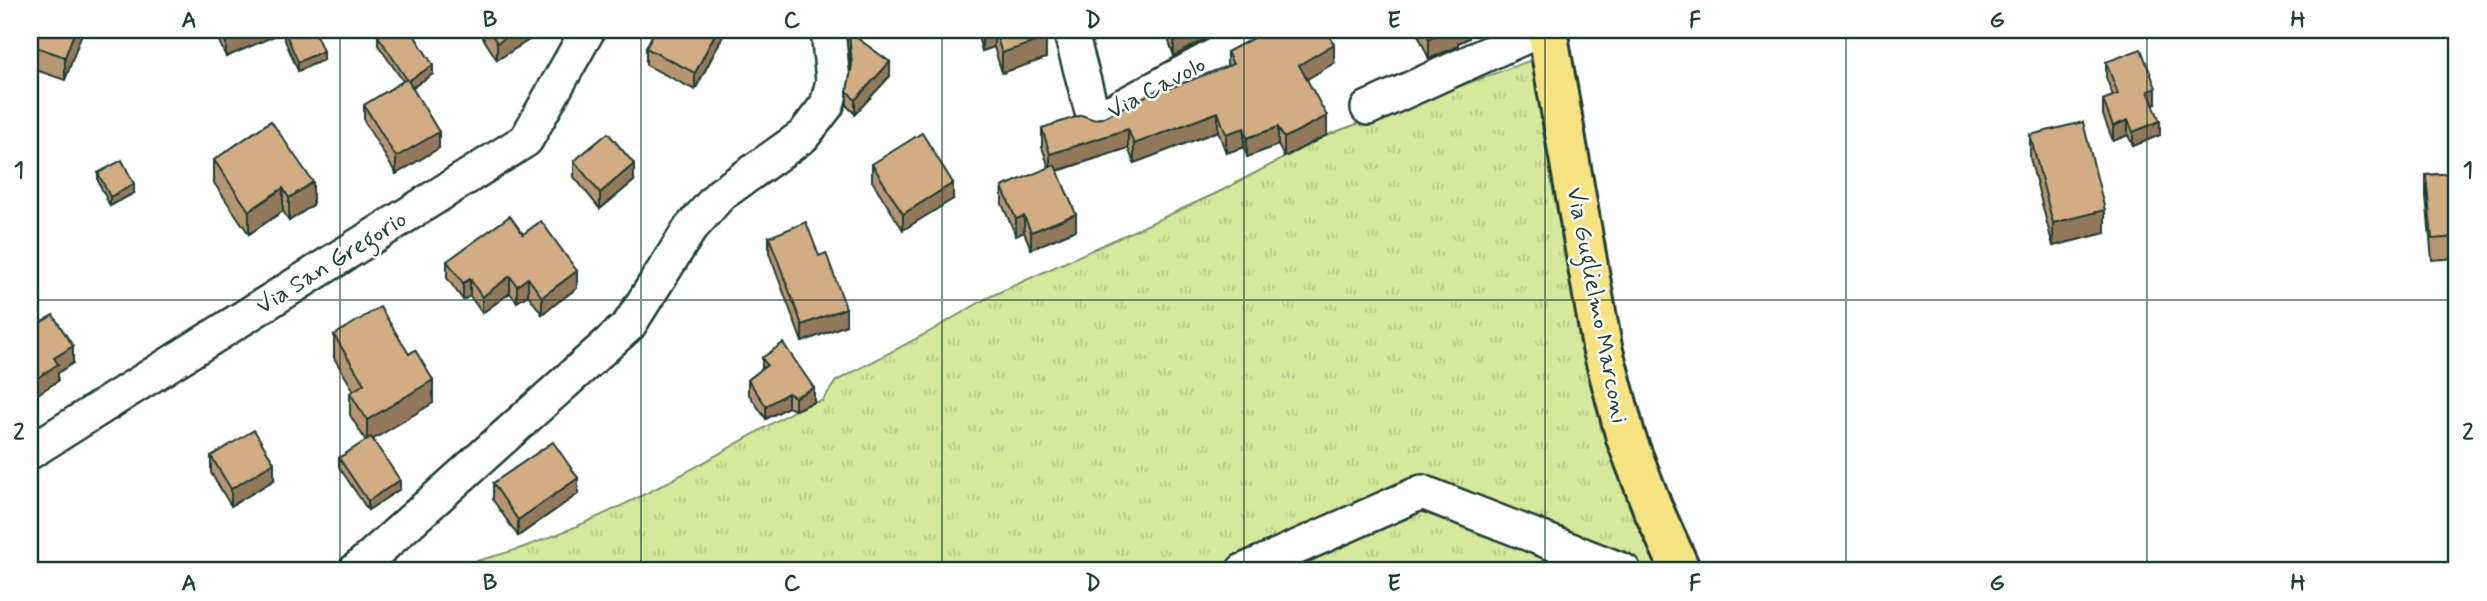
<svg xmlns="http://www.w3.org/2000/svg" width="2487" height="601" viewBox="0 0 2487 601" font-family="Mynerve,sans-serif">
<defs>
<pattern id="grass-tufts" width="24" height="20" patternUnits="userSpaceOnUse" patternTransform="scale(1.75)"><rect width="24" height="20" fill="#d5e89c"/><path d="M3 7l-1-3M5 7V3M7 7l1-3M15 17l-1-3M17 17v-4M19 17l1-3" fill="none" stroke="#b6c887"/></pattern>
</defs>
<rect width="100%" height="100%" fill="#fff"/>
<filter id="ink" filterUnits="userSpaceOnUse"><feTurbulence type="fractalNoise" baseFrequency=".0143" numOctaves="2"/><feDisplacementMap in="SourceGraphic" scale="14" xChannelSelector="R" yChannelSelector="G"/><feConvolveMatrix kernelMatrix="1 2 1 2 8 2 1 2 1" color-interpolation-filters="sRGB"/></filter>
<g filter="url(#ink)">
<!-- grass -->
<g fill="url(#grass-tufts)" stroke="#7a9268" stroke-width="2">
<path d="M1534 59 1612 448 1660 571H1638L1414 489 1221 571H437C466 563 496 557 524 547 620 513 707 461 795 410L814 402 822 401 836 381 929 332 989 297 1219 192 1327 135Z"/>
<polygon points="1417,510 1585,571 1279,571"/>
</g>
<g fill="none" stroke-linecap="round" stroke-linejoin="round">
<!-- minor casing -->
<g stroke="#1f3d34" stroke-width="38">
<g id="minor">
<polyline points="1070,30 1094,119 1121,107 1262,30"/>
<polyline points="1368,108 1540,30"/>
<polyline points="30,452 526,140 588,30"/>
<polyline points="355,571 629,325 690,229 720,195 803,136 827,105 833,81 828,30"/>
<polyline points="1243,571 1422,492 1624,571"/>
</g>
</g>
<!-- major casing -->
<g stroke="#1f3d34" stroke-width="44">
<polyline id="major" points="1547,30 1602,347 1626,438 1653,509 1681,571"/>
</g>
<!-- minor -->
<use href="#minor" stroke="#fff" stroke-width="33"/>
<!-- major -->
<use href="#major" stroke="#f7e281" stroke-width="38"/>
</g>
<!-- wall -->
<g fill="#b59572" stroke="#1f3d34" stroke-width="2">
<polygon points="30,30 83,30 65,80 30,68"/>
<polygon points="214,30 283,30 283,32 226,57"/>
<polygon points="284,30 323,60 298,71 284,38"/>
<polygon points="478,30 545,30 497,60"/>
<polygon points="655,30 726,30 695,90 646,65 646,48"/>
<polygon points="976,30 1043,30 1046,58 1002,73 994,47 982,51"/>
<polygon points="1165,30 1222,30 1174,56"/>
<polygon points="1416,30 1469,30 1469,38 1458,43 1458,46 1429,59"/>
<polygon points="849,32 890,76 855,114 847,106 847,91 851,70"/>
<polygon points="378,36 433,74 412,88 439,148 396,174 364,121 364,105 403,81 378,45"/>
<polygon points="1227,52 1334,63 1307,79 1327,135 1284,157 1278,145 1247,157 1244,147 1226,153 1218,131 1134,163 1128,148 1058,171 1076,230 1031,249 1024,232 1016,236 1002,204 1002,187 1049,168 1042,147 1042,128 1102,118 1170,88 1227,67"/>
<polygon points="2106,62 2156,103 2153,104 2160,135 2133,146 2128,135 2113,141 2103,115 2103,100 2113,96 2106,77"/>
<polygon points="271,121 313,205 289,221 283,211 249,234 214,183 214,160"/>
<polygon points="2030,135 2105,233 2053,246 2030,158"/>
<polygon points="574,161 634,181 600,209 574,177"/>
<polygon points="872,164 953,199 903,230 872,181"/>
<polygon points="98,173 134,193 110,206 98,181"/>
<polygon points="2457,173 2457,258 2432,260 2426,196 2426,175"/>
<polygon points="523,234 577,288 542,314 528,295 517,302 510,293 482,313 470,296 463,300 447,278 447,261"/>
<polygon points="769,237 846,325 802,342 769,253"/>
<polygon points="334,335 433,403 373,439 400,489 368,510 339,467 339,458 366,441 350,415 350,393 354,391 334,358"/>
<polygon points="762,358 814,402 795,410 788,407 766,419 748,393 748,380 762,369"/>
<polygon points="2454,438 2457,438 2457,499 2454,454"/>
<polygon points="211,456 274,480 231,506 211,473"/>
<polygon points="493,483 578,494 518,536 493,500"/>
</g>
<!-- shaded-wall -->
<g fill="#93795c" stroke="#1f3d34" stroke-width="2">
<polygon points="75,30 83,30 65,80 65,57"/>
<polygon points="250,30 283,30 283,32 226,57 226,41"/>
<polygon points="519,30 545,30 497,60 497,43"/>
<polygon points="717,30 726,30 695,90 695,73"/>
<polygon points="988,30 994,30 994,47 982,51 982,32"/>
<polygon points="1195,30 1222,30 1174,56 1174,41"/>
<polygon points="1450,30 1469,30 1469,38 1458,43 1458,46 1429,59 1429,39"/>
<polygon points="1046,38 1046,58 1002,73 1002,53"/>
<polygon points="1334,44 1334,63 1299,84 1299,65"/>
<polygon points="323,51 323,60 298,71 298,62"/>
<polygon points="890,62 890,76 855,114 855,100"/>
<polygon points="433,65 433,74 408,90 408,81"/>
<polygon points="2156,88 2156,103 2148,106 2148,91"/>
<polygon points="1218,112 1218,131 1134,163 1134,144"/>
<polygon points="1327,116 1327,135 1284,157 1284,138"/>
<polygon points="2128,120 2128,135 2113,141 2113,126"/>
<polygon points="2160,121 2160,135 2133,146 2133,132"/>
<polygon points="1278,127 1278,145 1247,157 1247,138"/>
<polygon points="1244,128 1244,147 1226,153 1226,134"/>
<polygon points="1128,129 1128,148 1050,173 1050,154"/>
<polygon points="439,132 439,148 396,174 396,157"/>
<polygon points="634,164 634,181 600,209 600,193"/>
<polygon points="313,182 313,205 289,221 289,198"/>
<polygon points="953,183 953,199 903,230 903,214"/>
<polygon points="134,184 134,193 110,206 110,197"/>
<polygon points="283,188 283,211 249,234 249,211"/>
<polygon points="2105,210 2105,233 2053,246 2053,223"/>
<polygon points="1076,214 1076,230 1031,249 1031,232"/>
<polygon points="1024,216 1024,232 1016,236 1016,219"/>
<polygon points="577,271 577,288 542,314 542,297"/>
<polygon points="510,276 510,293 482,313 482,297"/>
<polygon points="528,278 528,295 517,302 517,286"/>
<polygon points="470,279 470,296 463,300 463,283"/>
<polygon points="846,308 846,325 802,342 802,325"/>
<polygon points="73,346 73,363 58,373 58,381 30,399 30,383 54,358"/>
<polygon points="433,380 433,403 367,443 367,420"/>
<polygon points="814,388 814,402 795,410 795,397"/>
<polygon points="788,393 788,407 766,419 766,406"/>
<polygon points="274,463 274,480 231,506 231,489"/>
<polygon points="578,478 578,494 518,536 518,520"/>
<polygon points="400,480 400,489 368,510 368,501"/>
</g>
<!-- building -->
<g fill="#d2ad84" stroke="#1f3d34" stroke-width="2">
<polygon points="30,30 75,30 65,57 30,45"/>
<polygon points="222,30 250,30 226,41"/>
<polygon points="284,30 314,30 323,51 298,62"/>
<polygon points="390,30 411,30 433,65 408,81 378,36"/>
<polygon points="489,30 519,30 497,43"/>
<polygon points="655,30 717,30 695,73 646,48"/>
<polygon points="994,30 1043,30 1046,38 1002,53"/>
<polygon points="1170,30 1195,30 1174,41"/>
<polygon points="1268,30 1326,30 1334,44 1299,65 1327,116 1284,138 1278,127 1247,138 1244,128 1226,134 1218,112 1134,144 1128,129 1050,154 1042,128 1082,115 1092,119 1102,118 1167,85 1170,88 1233,64 1227,52"/>
<polygon points="1425,30 1450,30 1429,39"/>
<polygon points="849,32 890,62 855,100 847,91 852,65"/>
<polygon points="2141,49 2156,88 2148,91 2160,121 2133,132 2128,120 2113,126 2103,100 2118,94 2106,62"/>
<polygon points="407,79 439,132 396,157 364,105"/>
<polygon points="271,121 313,182 289,198 283,188 249,211 214,160"/>
<polygon points="2083,122 2105,210 2053,223 2030,135"/>
<polygon points="608,133 634,164 600,193 574,161"/>
<polygon points="922,133 953,183 903,214 872,164"/>
<polygon points="122,160 134,184 110,197 98,173"/>
<polygon points="1055,165 1076,214 1031,232 1024,216 1016,219 1002,187"/>
<polygon points="2457,173 2457,237 2432,239 2426,175"/>
<polygon points="510,216 523,234 541,221 577,271 542,297 528,278 517,286 510,276 482,297 470,279 463,283 447,261"/>
<polygon points="806,222 819,256 826,253 846,308 802,325 769,237"/>
<polygon points="380,307 409,354 415,350 433,380 367,420 350,393 364,384 334,335"/>
<polygon points="37,315 42,322 53,315 73,346 54,358 58,364 30,383 30,320"/>
<polygon points="783,343 814,388 795,397 788,393 766,406 748,380 767,365 762,358"/>
<polygon points="254,430 274,463 231,489 211,456"/>
<polygon points="371,437 400,480 368,501 339,458"/>
<polygon points="2454,438 2457,438 2457,482"/>
<polygon points="553,442 578,478 518,520 493,483"/>
</g>
</g>
<!-- grid -->
<path fill="none" stroke="#1f3d34" stroke-width="2" stroke-opacity="0.55" d="M340 30V571M641 30V571M942 30V571M1244 30V571M1545 30V571M1846 30V571M2147 30V571M30 300H2457"/>
<g text-anchor="middle" stroke-width="5" stroke-linejoin="round" paint-order="stroke">
<!-- street labels -->
<g font-size="24" fill="#1f3d34" stroke="#fff">
<text transform="translate(1156 87) rotate(-28)" y="8">Via Cavolo</text>
<text transform="translate(331 262) rotate(-32)" y="8">Via San Gregorio</text>
<text transform="translate(1598 305) rotate(79)" y="8">Via Guglielmo Marconi</text>
</g>
</g>
<!-- margin -->
<rect width="2487" height="601" fill="none" stroke="#fff" stroke-width="77"/>
<rect x="38" y="38" width="2410" height="524" fill="none" stroke="#1f3d34" stroke-width="2.5"/>
<g font-size="23" text-anchor="middle" font-weight="bold" fill="#1f3d34">
<text x="189" y="27">A</text>
<text x="490" y="27">B</text>
<text x="792" y="27">C</text>
<text x="1093" y="27">D</text>
<text x="1394" y="27">E</text>
<text x="1695" y="27">F</text>
<text x="1997" y="27">G</text>
<text x="2298" y="27">H</text>
<text x="19" y="177">1</text>
<text x="2468" y="177">1</text>
<text x="19" y="439">2</text>
<text x="2468" y="439">2</text>
<text x="189" y="590">A</text>
<text x="490" y="590">B</text>
<text x="792" y="590">C</text>
<text x="1093" y="590">D</text>
<text x="1394" y="590">E</text>
<text x="1695" y="590">F</text>
<text x="1997" y="590">G</text>
<text x="2298" y="590">H</text>
</g>
</svg>
